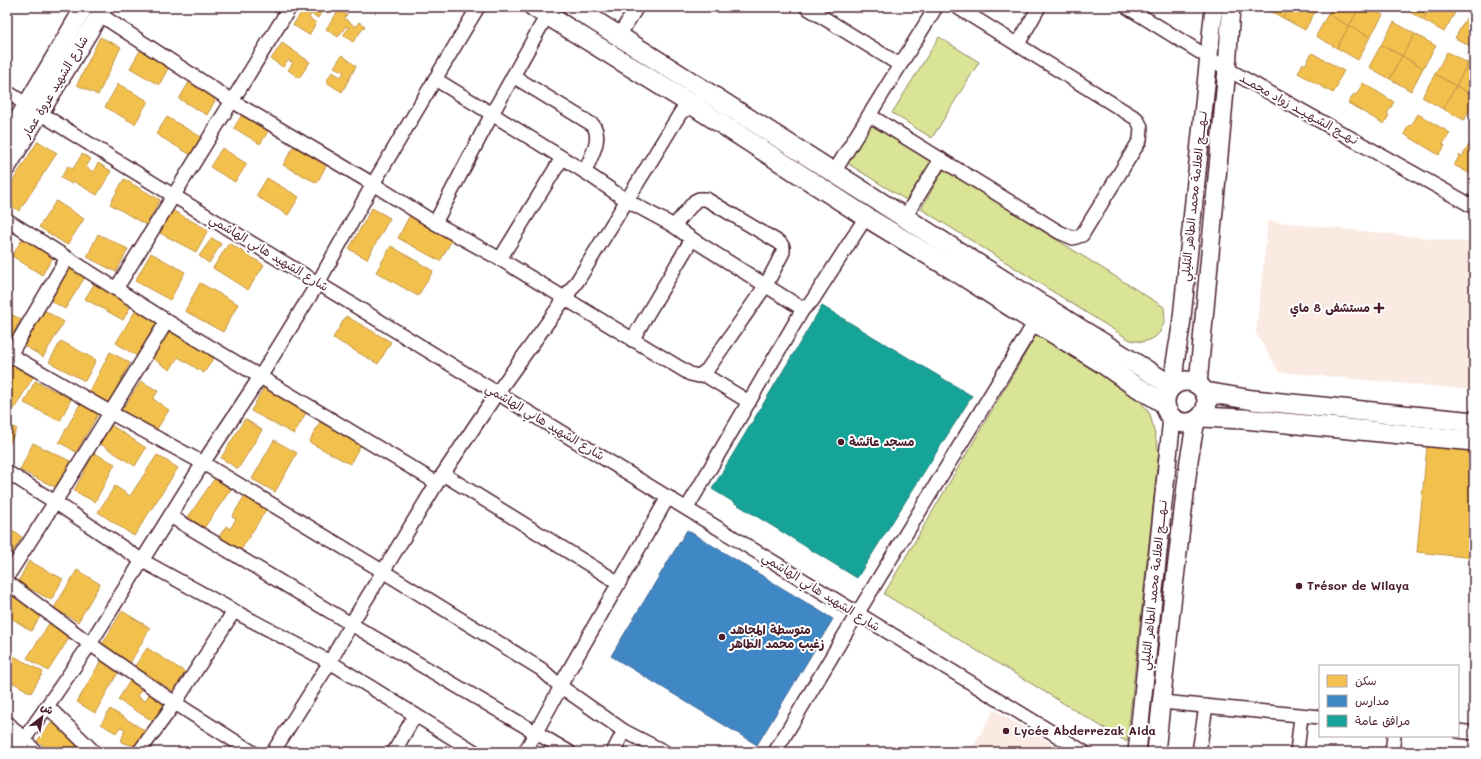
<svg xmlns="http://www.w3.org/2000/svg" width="1481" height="759" viewBox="0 0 1481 759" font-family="Mali,'Playpen Sans Arabic',sans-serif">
<rect width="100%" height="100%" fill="#fff"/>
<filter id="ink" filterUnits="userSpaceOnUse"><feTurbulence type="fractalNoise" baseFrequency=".025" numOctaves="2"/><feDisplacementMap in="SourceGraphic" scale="8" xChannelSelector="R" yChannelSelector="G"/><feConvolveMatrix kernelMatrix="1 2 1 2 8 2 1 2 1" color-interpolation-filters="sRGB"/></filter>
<g filter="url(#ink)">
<!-- built -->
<g fill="#faeae2">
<polygon points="1268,221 1474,243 1474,390 1279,372 1256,333"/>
<polygon points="994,710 1066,752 970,752"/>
</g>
<!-- green -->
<g fill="#d9e497" stroke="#928261">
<polygon points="939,37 979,62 932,138 892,113"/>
<polygon points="871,124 931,162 906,200 847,163"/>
<polygon points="944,169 1164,307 1165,320 1160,332 1154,338 1143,342 1130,340 921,209"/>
<polygon points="1038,332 1138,398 1150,414 1159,452 1127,742 884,594"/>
</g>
<!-- homes -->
<g fill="#f2c14e" stroke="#c09044">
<polygon points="305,7 320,7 323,9 318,18 311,14 309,18 316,23 309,35 293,25"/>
<polygon points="1263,7 1290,7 1283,18"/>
<polygon points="1290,7 1317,8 1305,30 1283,18"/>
<polygon points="1332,7 1360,7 1349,26 1328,14"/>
<polygon points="1360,7 1369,7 1383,15 1370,37 1349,26"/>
<polygon points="1402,7 1430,7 1423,20"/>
<polygon points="1430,7 1453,7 1457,9 1444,32 1423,20"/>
<polygon points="339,10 347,15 344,18 356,27 359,22 365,26 353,42 343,35 349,28 346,26 338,37 326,29"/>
<polygon points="1328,14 1349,26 1337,48 1316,36"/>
<polygon points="1468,15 1474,19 1474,48 1455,38"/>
<polygon points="1394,22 1415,34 1402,56 1381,45"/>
<polygon points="1349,26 1370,37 1358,60 1337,48"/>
<polygon points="1415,34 1436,46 1423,68 1402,56"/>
<polygon points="100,37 121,47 98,95 77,85"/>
<polygon points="282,43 310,62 299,78 288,70 293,63 288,60 283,67 271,59"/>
<polygon points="1381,45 1402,56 1390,79 1369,67"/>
<polygon points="141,49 170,65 159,85 130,68"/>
<polygon points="1447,52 1468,63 1456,86 1435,74"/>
<polygon points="1312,53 1344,71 1337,83 1339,84 1333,93 1298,73 1303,63 1305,65"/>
<polygon points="342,55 356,66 342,92 326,82 332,72 341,77 344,72 334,67"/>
<polygon points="1402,56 1423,68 1411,91 1390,79"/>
<polygon points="1468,63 1474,67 1474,96 1456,86"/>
<polygon points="1435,74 1456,86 1443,109 1422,97"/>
<polygon points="191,79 218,95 207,115 179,99"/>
<polygon points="1363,83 1394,102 1387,114 1389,115 1384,124 1348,103 1354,94 1356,95"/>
<polygon points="118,84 148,101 135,124 105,107"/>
<polygon points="1456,86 1474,96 1474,103 1464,120 1443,109"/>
<polygon points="244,111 271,127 260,144 234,128"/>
<polygon points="1418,114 1450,133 1443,144 1445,146 1439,155 1404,134 1409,125 1411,126"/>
<polygon points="167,117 201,137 191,155 156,134"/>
<polygon points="38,141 57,153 19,211 7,203 7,190"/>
<polygon points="296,142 329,160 317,183 283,165"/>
<polygon points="1469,145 1474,148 1474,176 1454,165 1460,155 1462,157"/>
<polygon points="222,148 247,164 235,182 210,167"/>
<polygon points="82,154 91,159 86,167 93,172 98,163 111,171 97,195 73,181 72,184 61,178 68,166 73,169"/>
<polygon points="267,178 299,197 288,215 256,196"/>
<polygon points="124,179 160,200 146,225 110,204"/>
<polygon points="56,201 84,219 67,245 39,227"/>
<polygon points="372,208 390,218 367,259 349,249"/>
<polygon points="172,210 208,230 196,252 160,233"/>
<polygon points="410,215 453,238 440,261 398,238"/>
<polygon points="98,234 128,249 116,272 87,257"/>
<polygon points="24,236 54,256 42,275 12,256"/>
<polygon points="212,238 221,244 209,263 199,256"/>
<polygon points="229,243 264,265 248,290 213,268"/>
<polygon points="391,246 433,271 418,296 376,272"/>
<polygon points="151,253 185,272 170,300 135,281"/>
<polygon points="70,263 87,274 65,309 48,299"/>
<polygon points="96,281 133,302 123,320 85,299"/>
<polygon points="200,283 238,304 223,332 185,311"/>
<polygon points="137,308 158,321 137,356 116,343"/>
<polygon points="7,309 11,312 10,314 21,319 8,344"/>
<polygon points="44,310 64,322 43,357 23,345"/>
<polygon points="346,316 391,342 378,364 333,338"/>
<polygon points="172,326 216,354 204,373 178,357 170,370 152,358"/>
<polygon points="61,341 96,360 85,381 49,362"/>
<polygon points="110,352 130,363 108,404 89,393"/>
<polygon points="10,364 33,377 13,411 7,408 7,369"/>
<polygon points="35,381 71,399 60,421 24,403"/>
<polygon points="141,381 158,391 153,399 169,410 155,432 122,410"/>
<polygon points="264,387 307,411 294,434 251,411"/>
<polygon points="80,404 98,414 76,452 59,442"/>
<polygon points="245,419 262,430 238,469 221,458"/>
<polygon points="320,422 361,444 350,464 309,442"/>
<polygon points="7,424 17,429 7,448"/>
<polygon points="111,425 146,448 135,466 99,443"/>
<polygon points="274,440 297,453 275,492 252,479"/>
<polygon points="33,443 72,462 59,489 20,470"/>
<polygon points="1427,446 1474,451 1474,558 1417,552"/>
<polygon points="94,453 115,464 95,502 74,491"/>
<polygon points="157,455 178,468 134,536 98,512 115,486 130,496"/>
<polygon points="215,478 231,489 204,528 188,517"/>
<polygon points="245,495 267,508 241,550 219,537 226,526 230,529 236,519 232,517"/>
<polygon points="8,528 22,537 7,561 7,529"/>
<polygon points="29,561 63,579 51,600 18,582"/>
<polygon points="77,570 100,584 78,622 54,608"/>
<polygon points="7,589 43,612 31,631 7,615"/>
<polygon points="122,611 150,628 129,665 100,648"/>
<polygon points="52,619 73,632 48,671 27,658"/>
<polygon points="147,648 185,672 173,691 135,666"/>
<polygon points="10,654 43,672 31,693 7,679 7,659"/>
<polygon points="102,659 120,669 95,713 77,702"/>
<polygon points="131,679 143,687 137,696 145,701 150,693 165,702 153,721 118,700"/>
<polygon points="110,709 147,732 138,747 121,742 125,729 120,727 116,733 101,724"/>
<polygon points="52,722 90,752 52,752 37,741"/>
</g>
<!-- schools -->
<polygon fill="#3f88c5" stroke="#426897" points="687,530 833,619 757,745 611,656"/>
<!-- public -->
<polygon fill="#17a398" stroke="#267b77" points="822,306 972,396 857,578 712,489"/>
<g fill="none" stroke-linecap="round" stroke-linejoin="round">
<!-- minor casing -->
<g stroke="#4a1f2b" stroke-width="16">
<g id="minor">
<polyline points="806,7 900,65"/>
<polyline points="1127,7 1227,69 1474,207"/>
<polyline points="99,14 232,101 373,184 435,223 500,259 690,374 699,376 707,370 766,285 783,252 783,247 780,243 706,199 699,199 695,201 674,226"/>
<polyline points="547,15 492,114 585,172 626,200 674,226 692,239 803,309 812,301 866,217"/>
<polyline points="618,37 637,7"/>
<polyline points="1018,44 1039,7"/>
<path d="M513 76 593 125C603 139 590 157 585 172"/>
<path d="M7 92C133 173 263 249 391 328 622 469 853 611 1084 752"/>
<polyline points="869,115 1059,232 1073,238 1082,235 1140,140 1141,127 1137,119 957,7"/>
<polyline points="834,172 936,7"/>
<polyline points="905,217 941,159"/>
<polyline points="7,220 167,321 437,483"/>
<polyline points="435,223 492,114 435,79"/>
<polyline points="500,259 562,158"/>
<polyline points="116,289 290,7"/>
<polyline points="632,340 692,239"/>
<polyline points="7,353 111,413 203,463 384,572 541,669 560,686 558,692 525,752"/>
<polyline points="7,360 67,258"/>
<polyline points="703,374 749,402"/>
<polyline points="7,472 55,502 141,560 234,611 330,662 475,752"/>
<polyline points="443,474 619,583"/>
<polyline points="687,508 803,309"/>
<polyline points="170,516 351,624 569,752"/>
<polyline points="7,577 55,502 167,321"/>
<polyline points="7,582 90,644 175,703 252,752"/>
<polyline points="1162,702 1320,717"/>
<polyline points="47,706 94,752"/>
<polyline points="1458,731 1474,733"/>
<polyline points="12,752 23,741 90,644 203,463 260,377 318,283 373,184 478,7"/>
<polyline points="139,752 175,703 234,611"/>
<polyline points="273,752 330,662 351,624 437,483 497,393 578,280 681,112 694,106 698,101"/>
<polyline points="394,752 415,715"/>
<polyline points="613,752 624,731"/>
<polyline points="665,752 624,731 560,686 668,497"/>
<polyline points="775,752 857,614 1035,322"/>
<polyline points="1199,752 1206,706"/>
<polyline points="1297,752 1301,716"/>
<polyline points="1392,752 1394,736"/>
</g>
</g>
<!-- tertiary casing -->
<g stroke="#4a1f2b" stroke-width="20">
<g id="tertiary">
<polyline points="7,138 84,7"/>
<polyline points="7,167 104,7"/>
<polyline points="1173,384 1175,363 1181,327 1214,7"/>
<polyline points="1198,384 1227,69 1231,7"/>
<polyline points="7,725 33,752"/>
<polyline points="1137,752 1172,418"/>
<polyline points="1156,752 1171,612 1189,460 1196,420"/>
</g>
</g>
<!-- secondary casing -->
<g stroke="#4a1f2b" stroke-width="22">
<g id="secondary">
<polyline points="534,7 694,106 866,217 960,274 1035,322 1102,363 1132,384 1164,403"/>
<polyline points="573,7 1077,327 1172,386"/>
<circle cx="1186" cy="402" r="21"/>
<polyline points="1205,392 1253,400 1474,422"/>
<polyline points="1201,417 1244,419 1474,441"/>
</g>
</g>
<!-- minor -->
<use href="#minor" stroke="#fff" stroke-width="13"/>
<!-- tertiary -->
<use href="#tertiary" stroke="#fff" stroke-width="17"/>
<!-- secondary -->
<use href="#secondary" stroke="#fff" stroke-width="19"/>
</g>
</g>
<!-- markers -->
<g fill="#4a1f2b" stroke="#fff" stroke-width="1.5">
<path d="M1377 302h4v4h4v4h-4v4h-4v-4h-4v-4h4z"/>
<circle cx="841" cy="442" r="4"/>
<circle cx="1299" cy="586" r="4"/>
<circle cx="722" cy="637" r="4"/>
<circle cx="1006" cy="731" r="4"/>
</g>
<g text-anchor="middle" stroke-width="4" stroke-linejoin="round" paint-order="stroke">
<!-- street labels -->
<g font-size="12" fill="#4a1f2b" stroke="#fff">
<text transform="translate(55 87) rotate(-59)" y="4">شارع الشهيد عروة عمار</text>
<text transform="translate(1299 109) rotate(29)" y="4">نـهــج الشـهـيــد زواد محمــد</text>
<text transform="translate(1194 196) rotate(-84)" y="4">نــهــــج العلامة محمد الطاهر التليلي</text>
<text transform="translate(269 253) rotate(31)" y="4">شارع الشهيد هاني الهاشمي</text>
<text transform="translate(545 422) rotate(31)" y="4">شارع الشهيد هاني الهاشمي</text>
<text transform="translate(1154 585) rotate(-84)" y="4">نــهــــج العلامة محمد الطاهر التليلي</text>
<text transform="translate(821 592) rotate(32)" y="4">شارع الشهيد هاني الهاشمي</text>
</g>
<!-- poi labels -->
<g font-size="12" font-weight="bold" fill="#4a1f2b" stroke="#fff" text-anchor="start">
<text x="1370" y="312" text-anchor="end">مستشفى 8 ماي</text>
<text x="849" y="446">مسجد عائشة</text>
<text x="1307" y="590">Trésor de Wilaya</text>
<text x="730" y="634">متوسطة المجاهد<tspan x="730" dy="14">زغيب محمد الطاهر</tspan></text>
<text x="1014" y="735">Lycée Abderrezak Aida</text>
</g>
</g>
<!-- margin -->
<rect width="1481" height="759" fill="none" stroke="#fff" stroke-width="24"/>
<rect x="12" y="12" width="1457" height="735" fill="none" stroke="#4a1f2b" stroke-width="1.5" filter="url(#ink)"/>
<!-- legend -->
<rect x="1319" y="665" width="140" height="72" fill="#ffffff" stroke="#b7a5aa"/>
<rect x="1327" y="675" width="20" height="12" fill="#f2c14e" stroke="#b7a5aa"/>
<text x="1355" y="685" font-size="12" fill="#4a1f2b">سكن</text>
<rect x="1327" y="695" width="20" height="12" fill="#3f88c5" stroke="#b7a5aa"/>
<text x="1355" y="705" font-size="12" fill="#4a1f2b">مدارس</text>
<rect x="1327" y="715" width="20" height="12" fill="#17a398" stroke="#b7a5aa"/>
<text x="1355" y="725" font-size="12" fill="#4a1f2b">مرافق عامة</text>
<!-- north arrow -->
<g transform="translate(42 717) rotate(31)" stroke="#ffffff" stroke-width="3" paint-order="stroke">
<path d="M0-3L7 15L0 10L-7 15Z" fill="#4a1f2b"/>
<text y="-6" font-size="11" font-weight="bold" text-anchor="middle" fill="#4a1f2b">ش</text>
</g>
</svg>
